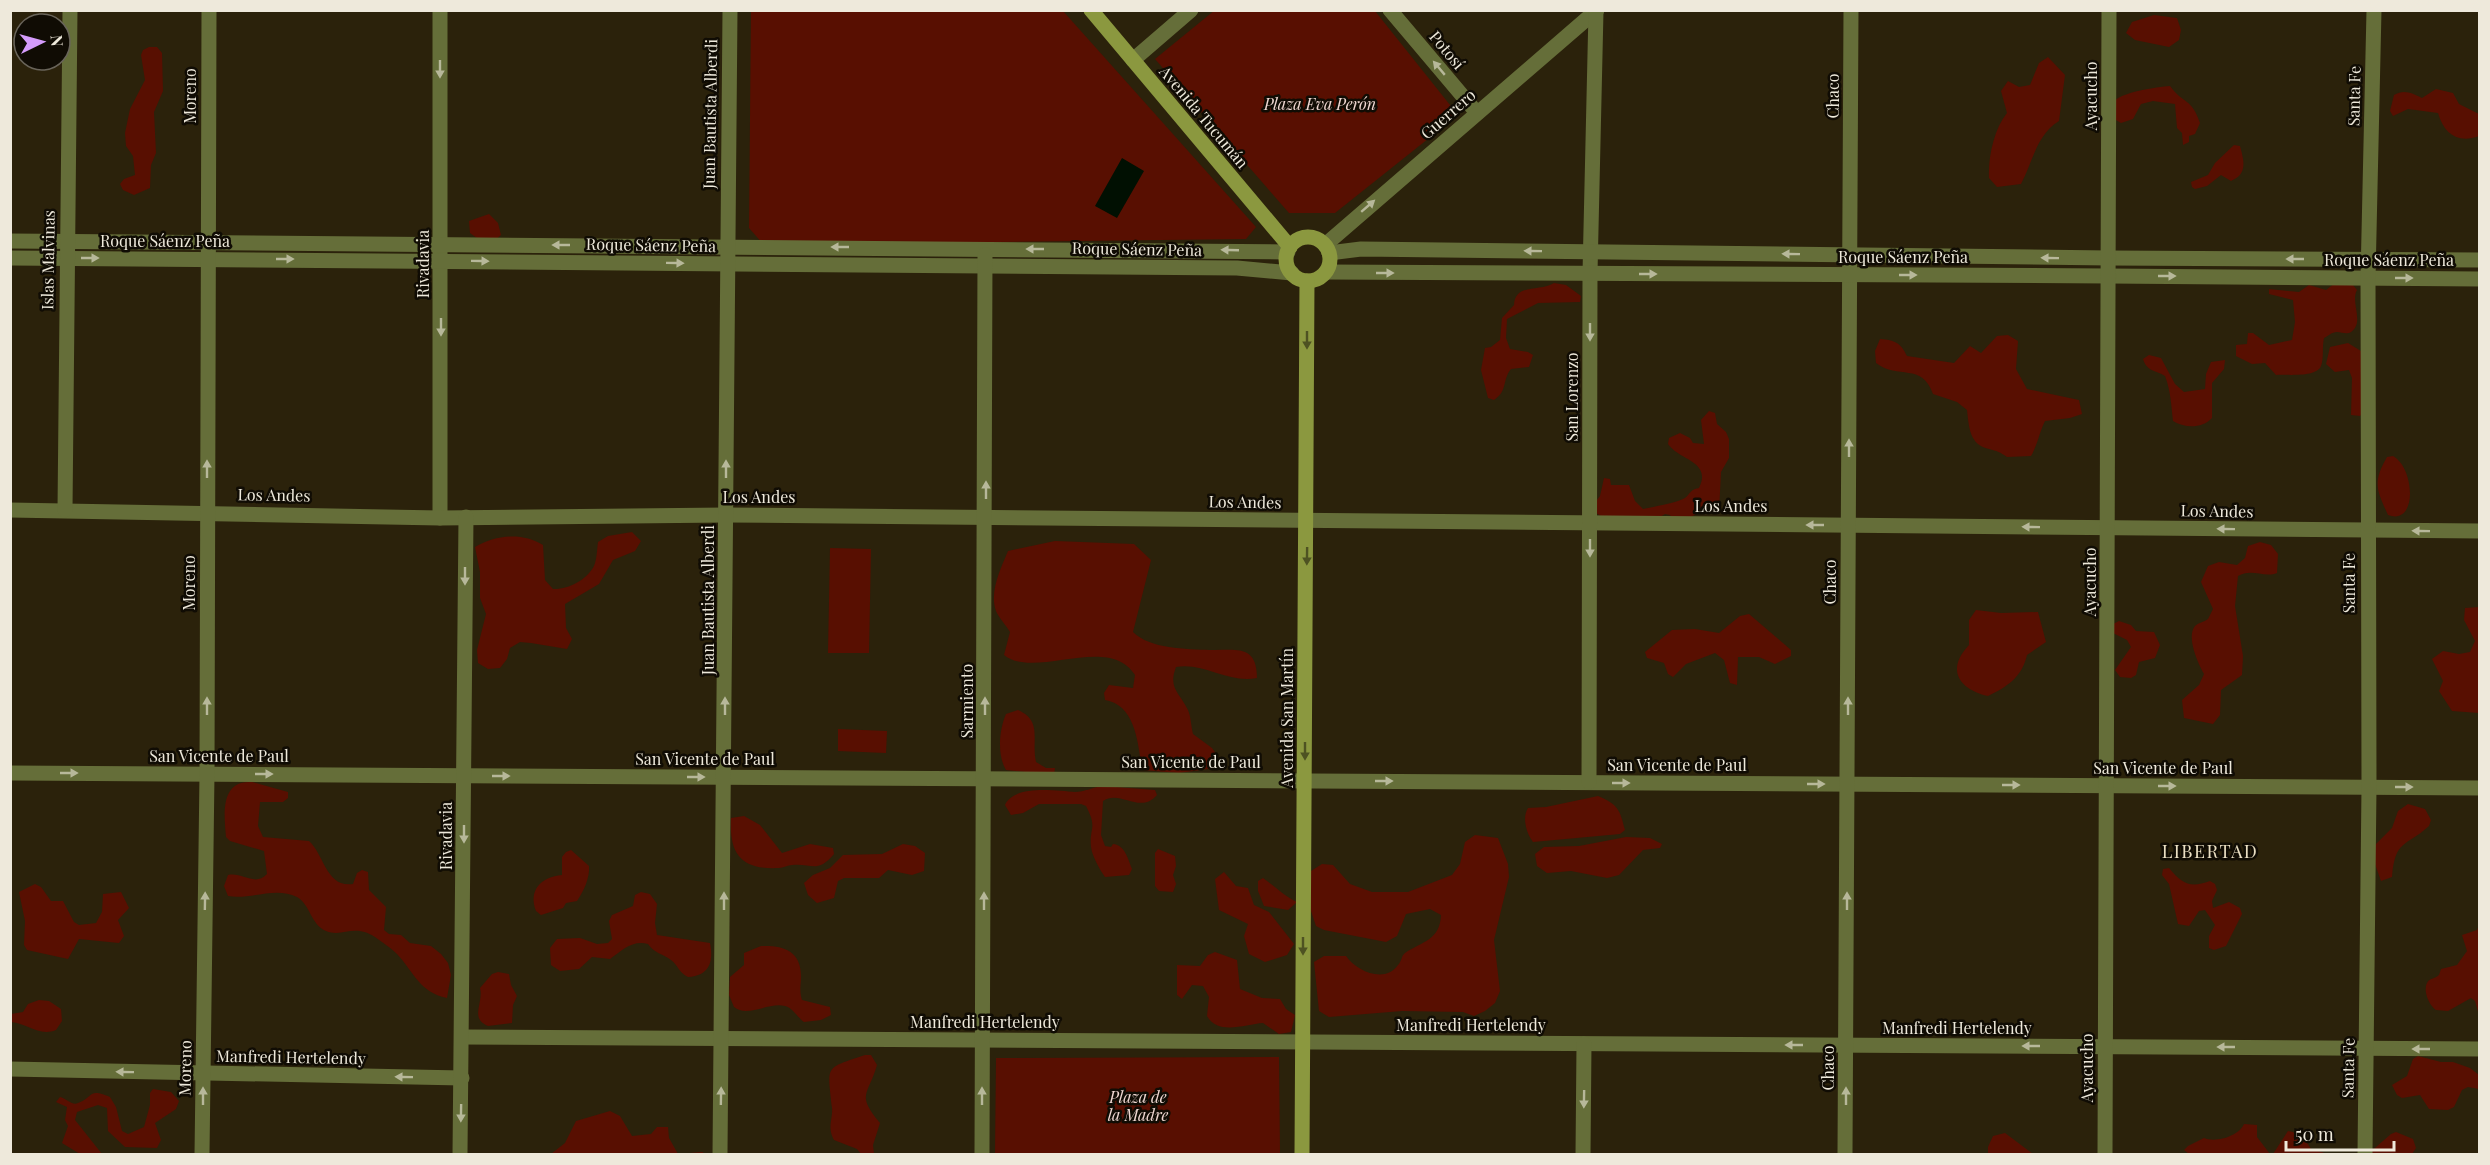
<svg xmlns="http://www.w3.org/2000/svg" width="2490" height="1165" viewBox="0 0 2490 1165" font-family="'Playfair Display',serif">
<rect width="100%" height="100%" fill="#2b220b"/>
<!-- green -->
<g fill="#580f01">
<polygon points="751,10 1063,11 1256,227 1246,239 764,245 749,228"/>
<polygon points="1215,10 1375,11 1458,115 1335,213 1289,213 1155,59"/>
<polygon points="2154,15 2177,18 2181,30 2179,40 2169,47 2135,40 2126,33 2132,22"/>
<polygon points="149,47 157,47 162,53 163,91 154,112 156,153 151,165 150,188 134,195 123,190 120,184 124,179 135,175 133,156 126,146 125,133 130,109 145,80 141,55 143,50"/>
<path d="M2048 57 2065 75 2059 121C2036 135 2033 162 2021 184L1997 187 1989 178C1988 157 1994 129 2007 113L2001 91 2008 81 2019 87 2030 85 2039 63Z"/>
<path d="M2170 86C2184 105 2191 97 2200 123L2195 134 2189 136V142L2183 145 2182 133 2177 128 2175 104 2153 101 2141 104 2133 119 2121 123 2116 120 2112 103C2120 92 2157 87 2170 86Z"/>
<path d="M2436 89 2453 93 2459 104 2479 114V136C2458 144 2444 134 2438 113L2408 109 2393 116 2390 111 2394 95C2404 89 2412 93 2422 98Z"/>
<path d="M2234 145 2240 146C2244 161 2248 174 2231 181L2221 175 2207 186 2195 189 2192 187 2191 182 2208 175 2215 163Z"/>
<polygon points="489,214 498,223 501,235 492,243 481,241 470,233 469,221"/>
<path d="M1554 283 1566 285 1581 296 1580 302 1538 303 1507 319 1506 338 1510 349 1528 352 1533 355 1529 367 1511 369C1502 380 1508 391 1494 400L1488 398 1481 370 1485 348 1491 347 1500 340 1502 318 1514 305C1515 283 1540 292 1554 283Z"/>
<path d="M2335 283 2353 285 2357 290C2350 303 2365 322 2351 332 2346 335 2342 332 2337 332 2332 332 2328 336 2324 338 2322 346 2324 359 2321 366 2316 378 2287 374 2276 375L2265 363 2252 364 2236 356V345L2247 344 2248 333H2253L2269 345 2292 340 2295 322 2293 300 2269 294V289L2299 292 2309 285 2326 290Z"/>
<path d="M2008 335 2018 341 2016 369 2027 389 2079 400 2082 414 2070 418 2045 421C2039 433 2038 444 2031 456L2007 457C2000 452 1997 451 1989 449 1969 445 1969 426 1967 410L1957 402 1933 394C1922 362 1898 380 1876 363L1875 351 1880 339C1895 340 1901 343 1907 356L1954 363 1970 346 1981 353 1997 336Z"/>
<polygon points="2348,343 2361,351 2362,414 2360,416 2351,415 2352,378 2349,370 2335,372 2326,364 2330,347"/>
<path d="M2149 355 2161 358 2175 384 2184 392 2205 389 2206 374 2211 362 2225 360 2224 369 2212 383V418C2202 429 2184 428 2173 421 2171 405 2171 392 2165 376 2156 370 2147 372 2143 359Z"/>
<path d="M1709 411 1715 413 1717 424 1726 432 1729 439V458L1721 472 1719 512 1696 514 1686 520 1674 521 1670 515 1665 514 1660 517 1601 516 1596 513V501L1600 496 1604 478 1610 479 1611 485H1629L1635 501 1643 509C1656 506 1672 504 1683 499 1690 496 1689 489 1699 488 1712 461 1680 461 1668 444L1669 438 1680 433 1690 438 1693 443 1704 444 1701 420Z"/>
<path d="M2393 456C2415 468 2418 526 2388 515 2377 490 2372 483 2387 457Z"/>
<path d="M632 532 641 541 635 551 613 560 599 584 565 604 566 628 572 639 567 649 531 643 520 642 510 648 507 659 500 668 488 669 478 663 477 650 486 614 480 598V572L475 547C496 535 522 532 543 545L545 580 553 589C567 590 587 580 594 566 597 559 597 549 598 542L608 536Z"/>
<path d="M1055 541 1134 544 1151 560 1133 632C1150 649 1186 649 1210 650 1234 651 1257 643 1257 678 1229 684 1204 662 1176 667 1168 688 1179 692 1188 710 1191 717 1191 726 1193 734L1212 748 1219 758 1215 768 1179 773 1142 770C1138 744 1136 705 1105 700L1104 693 1109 685 1133 688 1135 675C1109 633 1034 680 1004 655L1010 632C1006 625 999 618 996 611 989 592 1001 568 1008 551Z"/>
<path d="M2260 542 2271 545 2278 554 2277 573C2264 578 2251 568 2238 576L2235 606 2243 656 2242 675 2221 690 2220 715 2213 724 2184 718 2182 700 2199 685 2204 674C2198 663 2186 637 2195 626 2198 623 2204 622 2208 619L2213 609 2201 582 2208 566 2219 562 2237 565 2245 558 2248 546Z"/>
<polygon points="830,548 871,549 869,653 828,653"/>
<polygon points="2479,607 2479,713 2452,711 2439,691 2443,681 2432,659 2443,651 2459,654 2470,652 2475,641 2464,620 2465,608"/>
<path d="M1976 610 2001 613 2038 612 2046 642 2027 655C2022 677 2007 687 1988 696 1958 689 1946 669 1969 645V620Z"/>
<polygon points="1749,614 1791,650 1791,656 1775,664 1759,657 1738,657 1737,685 1730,683 1724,660 1715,653 1686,664 1673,677 1668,674 1664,663 1647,658 1645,652 1672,630 1695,629 1719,633 1740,616"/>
<polygon points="2119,621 2131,625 2136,631 2154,632 2160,645 2155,658 2139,662 2136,675 2131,678 2120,677 2115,670 2131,647 2127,640 2113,633 2113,624"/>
<path d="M1018 710C1043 721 1031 740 1036 762L1046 768H1055L1054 775 1006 770C997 755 999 730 1006 714Z"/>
<polygon points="838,729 887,731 886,753 838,751"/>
<path d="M252 782 288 792V798L283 802H260L258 826 263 837 309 841C324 854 326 888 353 884L357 873 362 870 368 872 369 890 386 907 384 930 389 934 401 935 410 943 431 946 441 954 448 963 451 975 447 998C419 992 414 972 397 954 391 948 382 942 375 937 353 923 343 938 326 931 311 925 310 904 297 897 275 886 251 900 228 896L224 886 228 875C243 872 255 887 267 874L264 851 230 841 226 837C224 814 220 780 252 782Z"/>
<path d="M1103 786 1155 790 1157 795C1140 815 1120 789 1103 801L1101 835 1105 846 1111 847 1113 844C1125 845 1128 859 1132 869L1129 875 1105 877C1100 870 1092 856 1091 847 1089 827 1098 829 1086 806L1081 804H1039L1023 813 1011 815 1005 805C1014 784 1057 791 1075 792 1084 792 1094 787 1103 786Z"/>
<path d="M1598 796C1618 804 1620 810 1625 830L1620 834 1533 842C1526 833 1522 817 1528 808L1546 807Z"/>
<path d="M2408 804 2425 809 2431 820 2429 826C2406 847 2395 839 2392 877L2381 881 2375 864V845L2392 828 2398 811Z"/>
<path d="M744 816 760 825 782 853 810 844 833 848 834 854C817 874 812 863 792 865 788 865 783 868 779 868 741 870 729 854 731 818Z"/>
<path d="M1475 835 1498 838 1508 864 1509 877 1494 940 1500 991 1495 1003 1485 1011 1474 1016 1463 1012 1402 1011 1329 1017 1319 1011 1314 962 1324 956H1346C1356 971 1385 984 1398 965 1402 961 1401 956 1405 953 1423 941 1440 940 1441 915L1430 909 1406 914 1397 936 1386 942 1324 930 1316 926 1310 908 1311 871 1322 864 1333 865 1350 884 1372 892H1408L1452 875 1460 864 1465 842Z"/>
<polygon points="1626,837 1650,838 1662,844 1660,848 1643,850 1619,875 1607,878 1571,871 1547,873 1537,866 1535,854 1544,847 1579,846"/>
<polygon points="903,844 915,846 925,853 924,871 912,875 888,870 879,878 844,878 838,881 834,898 817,903 808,895 804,883 813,875 830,868 843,855 882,854"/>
<polygon points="1158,849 1175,856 1176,866 1173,875 1176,884 1173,892 1159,891 1155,886 1155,853"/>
<path d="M571 850 589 866C590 877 584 891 577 901L566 903 563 908 541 915 536 911C528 890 541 877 562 875V857L566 852Z"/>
<path d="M2169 868C2183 885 2191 888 2210 881L2215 884 2217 890 2212 901 2213 908 2229 902 2240 908 2242 914 2226 946 2214 950 2209 948V936L2215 925 2205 910 2199 911 2189 926 2178 924 2169 884 2162 875 2163 869Z"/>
<polygon points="1224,872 1236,886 1248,888 1254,905 1269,912 1294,944 1287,955 1265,962 1249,954 1244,936 1248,924 1219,910 1215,879"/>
<path d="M1263 878C1276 887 1283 895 1297 902L1288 910 1264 906 1258 891V881Z"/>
<polygon points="35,884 41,887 51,901 63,901 74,922 79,925 96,923 102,912 103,894 121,892 129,908 118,920 124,936 119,943 79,939 68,959 27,950 24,945 25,921 19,892"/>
<path d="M641 892 650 894 657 904 655 923 657 935 710 943C714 962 709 976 688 977 679 973 678 965 671 960 662 953 655 954 648 944 632 940 623 950 610 959L592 957 579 969 560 971 551 965 550 948 557 939 580 938 597 944 608 943 612 939 609 921 612 915 633 906 635 895Z"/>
<path d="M2479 925V1015L2475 1001 2471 998 2448 1011 2436 1010C2429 1005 2423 991 2427 983 2429 978 2435 979 2439 975L2441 969 2457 965 2467 951 2462 935 2477 930Z"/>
<path d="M761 946C782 945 801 950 801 976 801 985 799 990 802 1000L830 1007 831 1015 821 1020 804 1022C797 1017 793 1008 785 1006 768 1002 747 1018 734 1007L729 995 730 977 744 965V953Z"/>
<path d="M1215 952 1237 960 1240 989 1262 998 1280 999 1286 1009 1295 1015 1291 1032 1279 1034 1263 1023C1246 1024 1218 1036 1207 1016L1209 997 1203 986 1192 985 1182 999 1177 995V965L1200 966 1208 955Z"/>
<path d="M498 972 509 974 511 985 517 996 513 1005 512 1023 488 1026C469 1018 484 1003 480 988L492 974Z"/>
<path d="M39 1000 49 1001 61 1009 62 1021 56 1030C39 1037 27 1023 11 1022V1014L23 1012 28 1004Z"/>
<path d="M865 1055H871L877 1065C868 1096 856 1094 880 1123L873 1145 874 1154H861L857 1149 834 1140C827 1127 833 1119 832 1108 828 1065 823 1069 865 1055Z"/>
<polygon points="2418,1056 2441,1062 2453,1062 2470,1068 2479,1075 2479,1089 2468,1087 2462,1090 2454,1107 2448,1110 2429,1109 2420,1095 2402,1098 2397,1095 2392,1085 2407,1076 2413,1059"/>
<polygon points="1279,1057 1280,1154 995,1154 996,1058"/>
<path d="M153 1089 171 1092 179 1101 176 1109 155 1123 161 1140 157 1148 125 1147 108 1131 107 1108 98 1105 77 1112 75 1120 102 1154H80L62 1143 68 1126 65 1120 67 1107 56 1102 60 1097C66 1098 72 1106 78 1103 93 1098 88 1087 110 1097L116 1107 122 1131 128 1134 144 1127 150 1105V1093Z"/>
<polygon points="610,1111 620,1116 632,1136 651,1134 657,1127 668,1127 669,1138 678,1154 702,1152 706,1154 551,1154 565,1143 576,1121"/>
<path d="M2244 1124 2257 1125V1137L2270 1154H2189L2184 1150 2188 1146 2204 1138C2216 1143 2239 1136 2244 1124Z"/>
<polygon points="2288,1131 2293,1132 2301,1142 2306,1141 2311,1149 2328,1154 2273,1154"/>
<polygon points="2396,1132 2413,1139 2416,1148 2412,1154 2368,1154 2391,1134"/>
<polygon points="2005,1133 2033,1154 1988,1154 1988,1147 1993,1136"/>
</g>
<!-- water -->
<polygon fill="#011002" points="1122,158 1144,171 1117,218 1095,206"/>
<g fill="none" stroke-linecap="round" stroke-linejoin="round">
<!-- minor -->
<g stroke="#656e39" stroke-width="15">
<polyline points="440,10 440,518"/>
<polyline points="1390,10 1477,113"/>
<polyline points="1133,60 1191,10"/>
<polyline points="10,241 1288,252"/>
<polyline points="1325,245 1597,10"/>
<polyline points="10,258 1237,268 1292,273"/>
<polyline points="2109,258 2480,260"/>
<polyline points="2109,276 2480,279"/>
<polyline points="10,510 440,518 726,515 2480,531"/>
<polyline points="65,510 70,10"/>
<polyline points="10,773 2480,788"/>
<polyline points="1589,782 1590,273 1596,11"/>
<polyline points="462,1037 2480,1049"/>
<polyline points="10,1069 462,1078"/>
<polyline points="202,1154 207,774 209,10"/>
<polyline points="460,1154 466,517"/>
<polyline points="720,1154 730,10"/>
<polyline points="982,1154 985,255"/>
<polyline points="1583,1154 1584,1044"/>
<polyline points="1845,1154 1851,10"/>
<polyline points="2365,1154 2369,787 2368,278 2374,10"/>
</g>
<!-- tertiary -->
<g stroke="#656e39" stroke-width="15">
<polyline points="1329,253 1361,249 2109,258"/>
<polyline points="1326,272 2109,276"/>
<polyline points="2105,1154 2109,10"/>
</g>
<!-- secondary -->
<g stroke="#8b983f" stroke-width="15">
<polyline points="1091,10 1290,247"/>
<circle cx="1308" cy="259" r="22"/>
<polyline points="1302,1154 1307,281"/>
</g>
</g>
<!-- one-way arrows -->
<defs><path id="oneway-solid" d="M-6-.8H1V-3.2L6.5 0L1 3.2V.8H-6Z" transform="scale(1.5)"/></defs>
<g fill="#b7b89a">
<use href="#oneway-solid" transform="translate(1439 68) rotate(-130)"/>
<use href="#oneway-solid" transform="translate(440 69) rotate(90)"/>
<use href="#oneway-solid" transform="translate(1368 206) rotate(-41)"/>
<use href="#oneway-solid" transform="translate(561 245) rotate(-180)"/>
<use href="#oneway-solid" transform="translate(840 247) rotate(-180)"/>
<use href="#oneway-solid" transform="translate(1035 249) rotate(-180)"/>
<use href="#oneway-solid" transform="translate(1230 250) rotate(-178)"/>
<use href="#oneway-solid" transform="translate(1533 251) rotate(-179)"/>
<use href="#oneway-solid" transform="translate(1791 254) rotate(-179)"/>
<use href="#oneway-solid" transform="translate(90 258)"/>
<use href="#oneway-solid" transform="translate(2050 258) rotate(-179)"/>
<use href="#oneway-solid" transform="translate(285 259)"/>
<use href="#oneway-solid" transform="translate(2295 259) rotate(-180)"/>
<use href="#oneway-solid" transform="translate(480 261) rotate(1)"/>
<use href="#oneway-solid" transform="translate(675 263) rotate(1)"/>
<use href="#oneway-solid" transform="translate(1385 273)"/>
<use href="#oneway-solid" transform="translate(1648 274)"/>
<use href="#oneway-solid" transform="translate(1908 275)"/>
<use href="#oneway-solid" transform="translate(2167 276)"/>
<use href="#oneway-solid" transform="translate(2404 278)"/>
<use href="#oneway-solid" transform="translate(441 327) rotate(90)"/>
<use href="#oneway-solid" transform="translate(1590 332) rotate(90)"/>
<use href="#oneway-solid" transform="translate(1849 448) rotate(-90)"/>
<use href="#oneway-solid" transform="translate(207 469) rotate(-90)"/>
<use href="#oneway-solid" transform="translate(726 469) rotate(-90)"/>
<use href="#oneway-solid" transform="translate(986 490) rotate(-90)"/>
<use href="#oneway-solid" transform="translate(1815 525) rotate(-180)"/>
<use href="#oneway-solid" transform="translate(2031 527) rotate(-179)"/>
<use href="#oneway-solid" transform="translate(2226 529) rotate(-179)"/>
<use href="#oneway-solid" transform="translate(2421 531) rotate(-179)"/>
<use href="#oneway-solid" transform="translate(1590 548) rotate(90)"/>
<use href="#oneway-solid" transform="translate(465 576) rotate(90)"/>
<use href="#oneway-solid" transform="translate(207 706) rotate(-90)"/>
<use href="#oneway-solid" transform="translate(725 706) rotate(-90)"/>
<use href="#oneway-solid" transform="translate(985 706) rotate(-90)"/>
<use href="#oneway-solid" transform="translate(1848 706) rotate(-90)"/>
<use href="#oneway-solid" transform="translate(69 773)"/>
<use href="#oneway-solid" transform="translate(264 774)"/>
<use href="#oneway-solid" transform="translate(501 776)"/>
<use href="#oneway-solid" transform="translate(696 777)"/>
<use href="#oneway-solid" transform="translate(1384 781)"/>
<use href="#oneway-solid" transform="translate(1621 783)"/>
<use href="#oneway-solid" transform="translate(1816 784)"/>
<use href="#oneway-solid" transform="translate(2011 785)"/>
<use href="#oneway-solid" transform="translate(2167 786)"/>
<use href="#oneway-solid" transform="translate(2404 787)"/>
<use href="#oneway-solid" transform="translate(464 834) rotate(90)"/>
<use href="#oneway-solid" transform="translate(205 901) rotate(-89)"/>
<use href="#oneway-solid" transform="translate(724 901) rotate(-90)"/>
<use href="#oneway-solid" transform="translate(984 901) rotate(-90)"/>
<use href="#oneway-solid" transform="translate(1847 901) rotate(-90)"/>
<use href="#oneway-solid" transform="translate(1794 1045) rotate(-180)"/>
<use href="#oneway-solid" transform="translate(2031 1046) rotate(-180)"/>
<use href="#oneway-solid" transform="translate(2226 1047) rotate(-180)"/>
<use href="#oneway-solid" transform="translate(2421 1049) rotate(-180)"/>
<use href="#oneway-solid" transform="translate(125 1072) rotate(-179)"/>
<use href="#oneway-solid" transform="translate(404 1077) rotate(-179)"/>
<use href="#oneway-solid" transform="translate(203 1096) rotate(-90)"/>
<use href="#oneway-solid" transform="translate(721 1096) rotate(-89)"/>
<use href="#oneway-solid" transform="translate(982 1096) rotate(-90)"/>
<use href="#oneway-solid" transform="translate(1846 1096) rotate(-90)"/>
<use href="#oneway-solid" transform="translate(1584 1099) rotate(91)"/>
<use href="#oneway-solid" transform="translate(461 1113) rotate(91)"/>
</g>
<g fill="#4e5222">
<use href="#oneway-solid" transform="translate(1307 340) rotate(90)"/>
<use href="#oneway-solid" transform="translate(1307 556) rotate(91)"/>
<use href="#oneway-solid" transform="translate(1305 751) rotate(90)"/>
<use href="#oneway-solid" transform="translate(1303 946) rotate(90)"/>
</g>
<g text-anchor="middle" stroke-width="5" stroke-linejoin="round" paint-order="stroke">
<!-- street labels -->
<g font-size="16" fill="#eee9db" stroke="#100c04">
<text transform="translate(1447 50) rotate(50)" y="6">Potosí</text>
<text transform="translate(190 96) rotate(-90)" y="6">Moreno</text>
<text transform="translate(1833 96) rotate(-90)" y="6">Chaco</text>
<text transform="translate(2091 96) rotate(-90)" y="6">Ayacucho</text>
<text transform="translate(2354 96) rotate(-89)" y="6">Santa Fe</text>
<text transform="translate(710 114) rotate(-89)" y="6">Juan Bautista Alberdi</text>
<text transform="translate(1448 114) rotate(-41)" y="6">Guerrero</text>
<text transform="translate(1204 117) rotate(50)" y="6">Avenida Tucumán</text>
<text x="165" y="247">Roque Sáenz Peña</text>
<text transform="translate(651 245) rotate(1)" y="6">Roque Sáenz Peña</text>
<text transform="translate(1137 249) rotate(1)" y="6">Roque Sáenz Peña</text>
<text x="1903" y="263">Roque Sáenz Peña</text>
<text transform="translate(48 260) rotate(-89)" y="6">Islas Malvinas</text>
<text x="2389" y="266">Roque Sáenz Peña</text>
<text transform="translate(423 264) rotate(-90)" y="6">Rivadavia</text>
<text transform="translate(1572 397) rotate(-90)" y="6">San Lorenzo</text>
<text transform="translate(274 495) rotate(1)" y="6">Los Andes</text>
<text x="759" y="503">Los Andes</text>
<text transform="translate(1245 502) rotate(1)" y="6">Los Andes</text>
<text x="1731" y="512">Los Andes</text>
<text transform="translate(2217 511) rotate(1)" y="6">Los Andes</text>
<text transform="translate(1830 582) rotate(-90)" y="6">Chaco</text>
<text transform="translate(2090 582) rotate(-90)" y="6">Ayacucho</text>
<text transform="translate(189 583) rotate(-90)" y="6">Moreno</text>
<text transform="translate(2349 583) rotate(-90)" y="6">Santa Fe</text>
<text transform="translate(708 600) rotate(-90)" y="6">Juan Bautista Alberdi</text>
<text transform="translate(967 701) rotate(-90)" y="6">Sarmiento</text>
<text transform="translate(1287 718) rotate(-90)" y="6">Avenida San Martín</text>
<text x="219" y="762">San Vicente de Paul</text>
<text x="705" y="765">San Vicente de Paul</text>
<text x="1191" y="768">San Vicente de Paul</text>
<text x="1677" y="771">San Vicente de Paul</text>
<text x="2163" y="774">San Vicente de Paul</text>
<text transform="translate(446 836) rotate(-90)" y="6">Rivadavia</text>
<text x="985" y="1028">Manfredi Hertelendy</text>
<text x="1471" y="1031">Manfredi Hertelendy</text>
<text x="1957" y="1034">Manfredi Hertelendy</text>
<text transform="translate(291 1057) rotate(1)" y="6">Manfredi Hertelendy</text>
<text transform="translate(185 1068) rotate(-89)" y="6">Moreno</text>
<text transform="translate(1828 1068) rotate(-90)" y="6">Chaco</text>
<text transform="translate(2087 1068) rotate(-90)" y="6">Ayacucho</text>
<text transform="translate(2348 1068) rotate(-89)" y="6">Santa Fe</text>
</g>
<!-- park labels -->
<g font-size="16" font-style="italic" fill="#f0d8d2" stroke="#100c04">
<text x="1320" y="110">Plaza Eva Perón</text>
<text x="1138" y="1103">Plaza de<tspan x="1138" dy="18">la Madre</tspan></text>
</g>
<!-- neighbourhood labels -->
<g font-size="18" letter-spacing="1.5" fill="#eadfc3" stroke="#100c04">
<text x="2210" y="858">LIBERTAD</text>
</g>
</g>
<!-- border -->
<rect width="2490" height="1165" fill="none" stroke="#eee9db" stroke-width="24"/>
<!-- north arrow -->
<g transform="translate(42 42) rotate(85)"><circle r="28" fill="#100c04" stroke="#69645a" stroke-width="1.5"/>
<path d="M0-4.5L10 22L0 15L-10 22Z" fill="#d49cfb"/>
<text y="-9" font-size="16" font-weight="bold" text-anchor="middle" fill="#eee9db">N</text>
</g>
<!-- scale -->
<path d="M2286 1141v9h108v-9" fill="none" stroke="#eee9db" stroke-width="3"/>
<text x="2295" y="1141" font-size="18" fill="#eee9db" stroke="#100c04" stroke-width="4.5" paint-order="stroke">50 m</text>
</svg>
